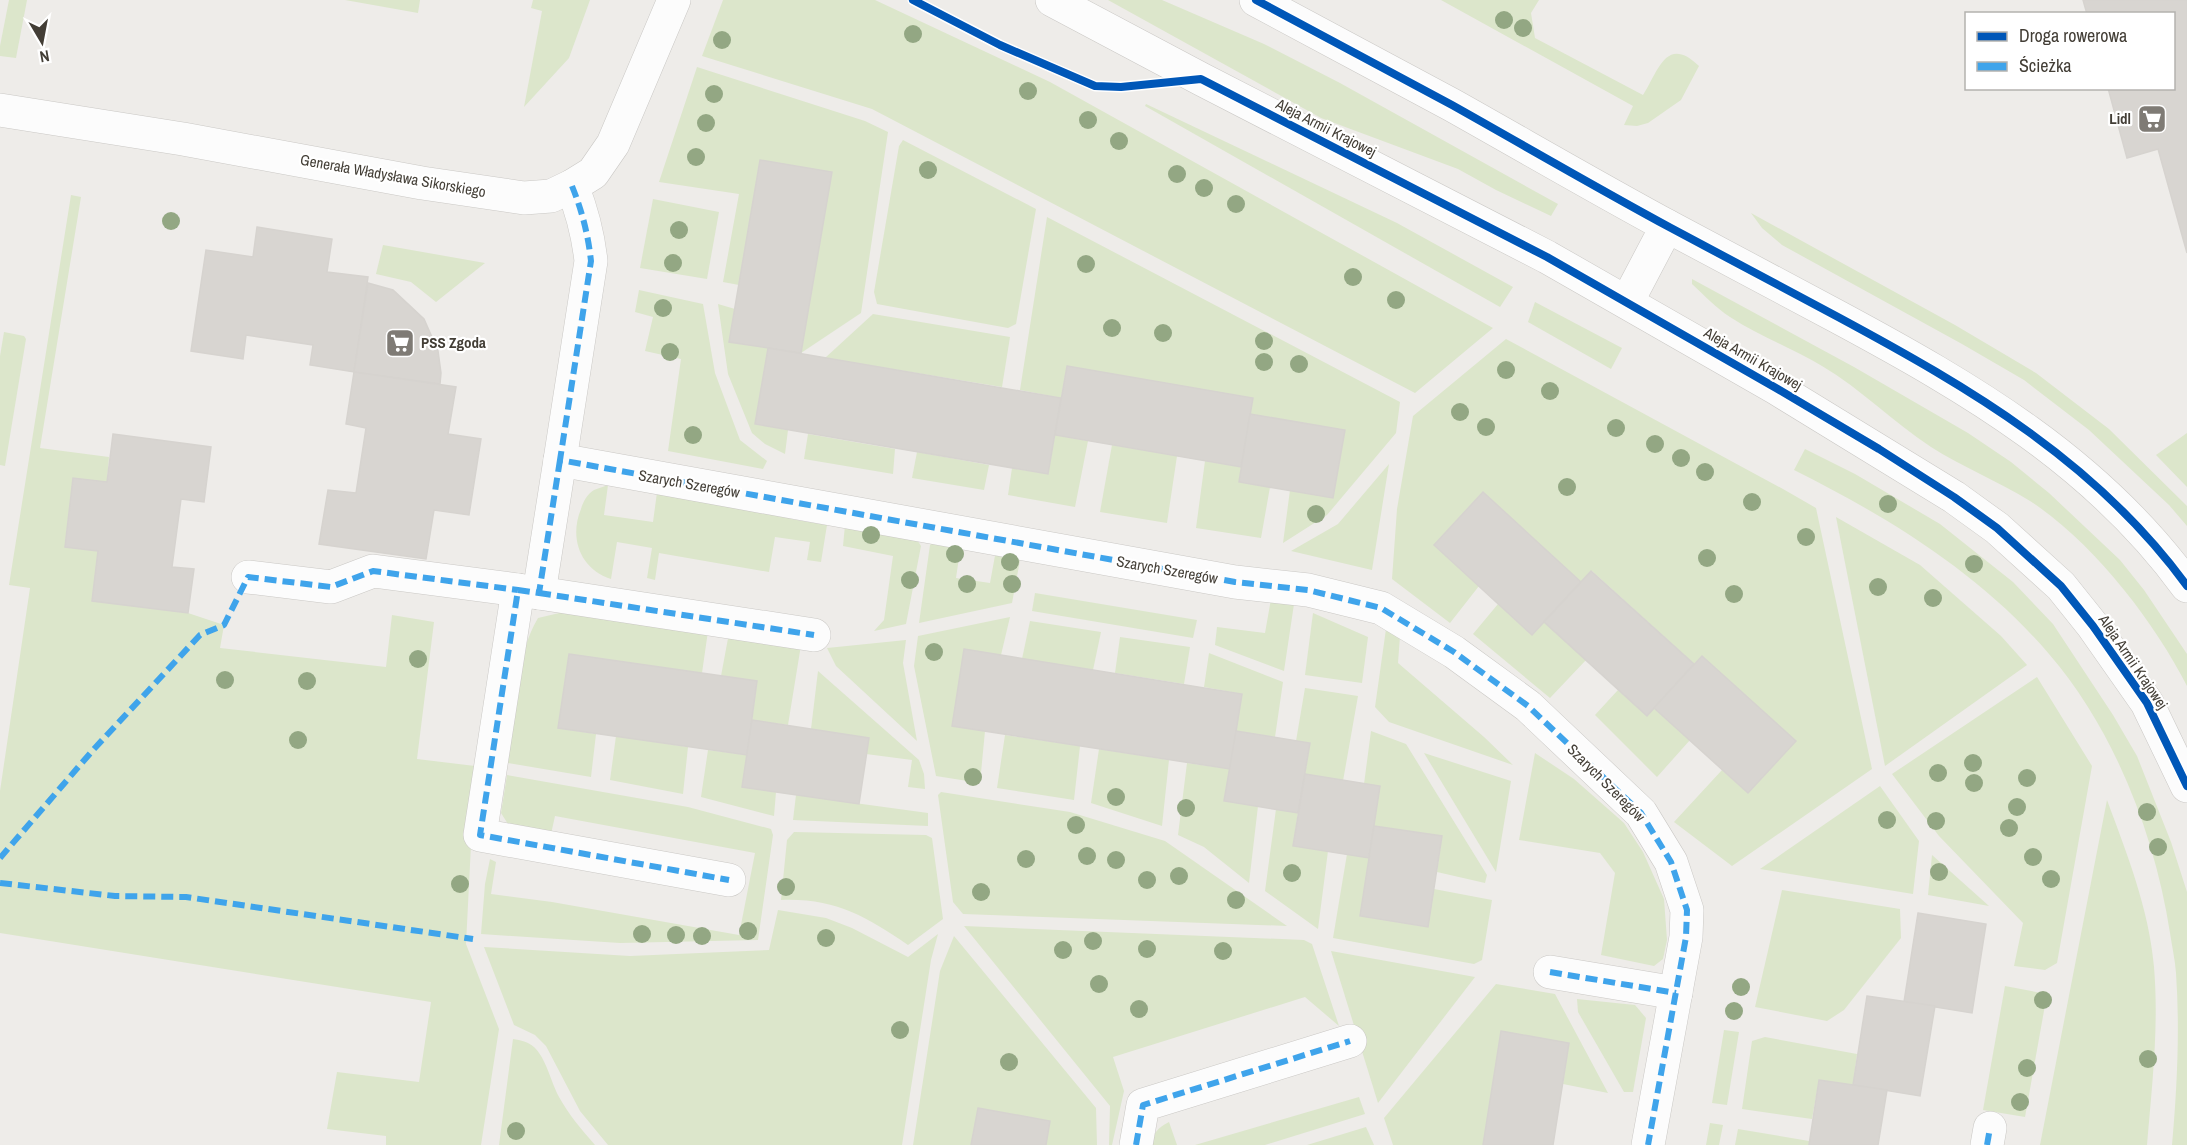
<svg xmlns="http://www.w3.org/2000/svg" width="2187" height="1145" viewBox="0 0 2187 1145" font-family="'Archivo Narrow',sans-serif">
<rect width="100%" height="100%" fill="#eeece9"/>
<!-- green -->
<g fill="#dce6cb">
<polygon points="9,0 27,0 16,58 0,56 0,46"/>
<polygon points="345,0 420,0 418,13"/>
<polygon points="533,0 590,0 569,58 524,107 542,11 531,8"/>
<polygon points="723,0 875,0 1050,82 1493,328 1415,393 872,109 702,56"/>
<polygon points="1108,0 1162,0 1264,44 1340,83 1558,204 1551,216 1496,190 1458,169 1321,118"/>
<path d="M1441 0H1539L1531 13 1535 38 1643 95C1658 72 1666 34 1699 66L1681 100 1648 123 1637 126 1624 125 1633 106Z"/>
<polygon points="697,67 865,121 888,132 861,313 801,353 832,172 739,285 723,282 739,194 659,182"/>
<polygon points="1146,104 1397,223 1513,287 1500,307 1145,106"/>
<polygon points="903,140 1036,209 1016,324 1008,328 877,304 874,292 899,146"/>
<polygon points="71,195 81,197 40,448 109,457 107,482 73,478 65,546 98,551 92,601 188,613 224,625 220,648 386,667 392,615 434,622 417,759 475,766 466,944 499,1029 481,1145 386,1145 386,1136 327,1129 337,1072 419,1082 431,1002 0,933 0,791 30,588 9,585"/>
<polygon points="653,199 719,212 707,279 640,268"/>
<polygon points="1751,213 1955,325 2036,373 2109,429 2187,506 2187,526 2169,505 2089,430 2024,380 1962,344 1782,245 1762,228"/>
<polygon points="1047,217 1400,402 1396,433 1327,515 1283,543 1290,490 1333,498 1345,430 1250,414 1067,366 1061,398 1020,390"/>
<polygon points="383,245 485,263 436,302 411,282 376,274"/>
<path d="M1692 279 1854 367 1968 433 2011 462 2049 493 2120 560 2144 590 2187 654V686C2154 621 2092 541 2030 501 1998 481 1962 467 1931 447 1893 422 1861 389 1822 366 1792 348 1759 336 1730 317 1716 308 1704 295 1692 284Z"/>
<polygon points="639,290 703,304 715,373 740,440 767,461 763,469 668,451 681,359 645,351 653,317 635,312"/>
<polygon points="1535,302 1622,348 1611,369 1528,322"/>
<polygon points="718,304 735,309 730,342 768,348 755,424 788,430 785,454 765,444 752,433 728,374"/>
<polygon points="873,314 1010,337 1002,387 825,358"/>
<polygon points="4,332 24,336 26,339 5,466 0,465 0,356"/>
<polygon points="1506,339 1783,489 1816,508 1872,769 1732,866 1674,822 1722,770 1748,793 1795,741 1702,656 1694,664 1592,571 1581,582 1483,492 1434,545 1479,586 1450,623 1392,579 1397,509 1413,416"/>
<polygon points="2187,433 2187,487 2156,455"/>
<polygon points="808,434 895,449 893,474 804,459"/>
<polygon points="1055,435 1088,441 1075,507 1008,495 1012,468 1048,474"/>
<polygon points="1112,445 1177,456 1167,523 1100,512"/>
<path d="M1805 449 1855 474 1940 524 2013 582 2053 624 2113 715 2137 756 2171 842 2187 892V1145H2172C2177 1089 2180 1030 2176 973 2175 960 2172 946 2170 933 2155 835 2114 729 2049 654 1980 573 1888 517 1794 470Z"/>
<polygon points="917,452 989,465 984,490 912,478"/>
<polygon points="1205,461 1241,467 1239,482 1270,487 1261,538 1196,528"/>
<polygon points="1389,464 1372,570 1291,551 1338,524"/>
<path d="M608 485 604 515 653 522 658 485 793 508 791 519 827 525 821 562 807 560 810 542 775 537 769 572 659 553 655 580 647 578 652 548 617 542 611 579C580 569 569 538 581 509 583 502 587 494 594 490 598 488 604 487 608 485Z"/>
<polygon points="1836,517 1920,565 2001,636 2027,665 1885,766"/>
<polygon points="845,525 916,538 921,546 906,624 874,631 884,620 893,556 843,546"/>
<polygon points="937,541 961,544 956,578 990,583 996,550 1021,555 1012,603 919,623 930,545"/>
<polygon points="1035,593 1197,620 1193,638 1032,611"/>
<polygon points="1271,599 1294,604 1284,671 1215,645 1217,627 1265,633"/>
<polygon points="1498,604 1532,635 1544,622 1586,660 1550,698 1473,634"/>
<path d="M572 610 708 631 702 673 569 654 558 728 596 734 591 777 508 763C514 716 514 659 538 618Z"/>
<polygon points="1313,613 1368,637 1362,683 1305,675"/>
<polygon points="1010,617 1001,655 964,650 952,726 985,731 980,783 936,776 914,666 918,636"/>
<polygon points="1030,621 1101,632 1093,670 1022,659"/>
<polygon points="1386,629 1400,636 1398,663 1484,737 1513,765 1389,722 1375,707"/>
<polygon points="729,633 801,645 788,725 752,720 757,681 721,676"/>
<polygon points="1120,637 1190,647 1184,684 1115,673"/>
<polygon points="906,640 903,663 917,741 836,666 827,648"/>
<polygon points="1209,653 1283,682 1275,737 1236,731 1242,694 1204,687"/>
<polygon points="818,671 919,760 924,774 925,789 908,787 912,760 866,754 868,738 811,729"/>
<polygon points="2037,677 2092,766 2057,963 2045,970 2014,966 2023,923 1939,836 1892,774"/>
<polygon points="1305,688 1358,696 1343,781 1305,774 1310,743 1296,741"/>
<polygon points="1618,690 1647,716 1654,708 1690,740 1657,777 1595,715"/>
<polygon points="1371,731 1406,744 1487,875 1485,883 1437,872 1442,836 1374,826 1364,784"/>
<polygon points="1005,735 1080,746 1074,800 997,788"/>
<polygon points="616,736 688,747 683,794 610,780"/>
<polygon points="1099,749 1169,760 1162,826 1091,803"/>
<polygon points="708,750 747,755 742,787 776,792 774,816 701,797"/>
<polygon points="1424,753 1511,781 1496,872"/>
<polygon points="1535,753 1574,779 1624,823 1643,852 1664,899 1667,940 1663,959 1654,966 1601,955 1615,873 1600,853 1519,840"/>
<polygon points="1187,763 1230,769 1224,801 1258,806 1249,883 1204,847 1178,835"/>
<polygon points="507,775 688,807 771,829 773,835 758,940 620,943 481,934 485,884 490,859 496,862 491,894 552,902 739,935 755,853 555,816 551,834 508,824 501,813"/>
<polygon points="1880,786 1919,841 1913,894 1760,869"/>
<polygon points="941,792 1070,812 1165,841 1287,926 963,914 953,902 938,795"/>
<polygon points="796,795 928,813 928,826 793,820"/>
<path d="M2107 800C2127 854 2149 909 2154 967 2159 1026 2152 1086 2147 1145H2040Z"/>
<polygon points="1276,809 1298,813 1293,846 1328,851 1318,929 1265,891"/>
<path d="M794 832 926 835 932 838 943 919 908 945C865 916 835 898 781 900L787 840Z"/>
<polygon points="1347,854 1369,858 1360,916 1427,927 1434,889 1492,900 1482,960 1474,964 1333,938"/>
<polygon points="1932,855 1989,906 1928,895"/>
<polygon points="1782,890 1900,909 1901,938 1844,1010 1827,1021 1755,1007"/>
<polygon points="778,910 826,918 852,928 908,957 938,934 931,960 902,1145 608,1145 580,1111 546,1046 535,1035 514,1025 484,947 630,956 769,950"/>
<polygon points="964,926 1304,940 1312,944 1339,1026 1305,997 1113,1057 1124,1091 1112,1145 1109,1145 1110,1106"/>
<polygon points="954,936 1096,1108 1097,1145 1046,1145 1050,1121 978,1108 971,1145 913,1145 940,971"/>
<polygon points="1331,951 1475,977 1378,1103"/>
<polygon points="1496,984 1555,994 1608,1093 1563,1084 1569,1043 1501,1032 1483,1145 1393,1145 1384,1118"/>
<polygon points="2005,986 2047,994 2025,1117 1983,1110"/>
<polygon points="1577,999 1635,1005 1646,1018 1633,1092 1624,1092 1578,1012"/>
<polygon points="1724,1030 1739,1032 1727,1105 1712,1103"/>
<polygon points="1765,1037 1857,1054 1853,1085 1819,1080 1812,1119 1742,1109 1752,1041"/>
<path d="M513 1039C521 1040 528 1042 534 1047 546 1058 551 1082 559 1097 569 1115 582 1130 595 1145H499Z"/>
<polygon points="1359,1097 1365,1114 1265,1145 1195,1145"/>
<path d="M1169 1122 1177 1145H1150C1154 1133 1157 1128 1169 1122Z"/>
<polygon points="1710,1123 1723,1125 1719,1145 1706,1145"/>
<polygon points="1366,1127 1374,1145 1307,1145"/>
<polygon points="1738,1129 1809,1141 1809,1145 1735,1145"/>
</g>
<!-- building -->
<g fill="#d8d5d1" stroke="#d6d3cf" stroke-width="1.5">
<polygon points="2083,0 2187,0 2187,253 2158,149 2127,158 2108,88 2174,88 2174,14 2087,14"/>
<polygon points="760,160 832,172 801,353 729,342"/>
<polygon points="257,227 332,239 327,272 368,277 354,372 310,365 313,345 246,335 243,359 191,351 206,250 253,257"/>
<polygon points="368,283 393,290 424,319 438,351 441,373 440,384 354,372"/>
<polygon points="768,348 1061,398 1048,474 755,424"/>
<polygon points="1067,366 1253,398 1241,467 1055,435"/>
<polygon points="354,372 456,387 448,434 481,439 469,515 434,510 426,559 319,544 328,490 356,493 366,428 346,424"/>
<polygon points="1250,414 1345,430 1333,498 1239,482"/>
<polygon points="113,434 211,447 204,502 181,499 172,567 194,569 188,613 92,601 98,551 65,547 73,478 107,482"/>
<polygon points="1483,492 1581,582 1532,635 1434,545"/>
<polygon points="1591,571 1694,664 1647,716 1544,622"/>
<polygon points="964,649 1242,694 1230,769 952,726"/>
<polygon points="569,654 757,681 747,755 558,728"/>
<polygon points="1702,656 1796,741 1748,793 1654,708"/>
<polygon points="752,720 869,738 859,804 742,787"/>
<polygon points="1236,731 1310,743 1298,813 1224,801"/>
<polygon points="1305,774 1380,786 1369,858 1293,846"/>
<polygon points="1374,826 1442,836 1428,927 1360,916"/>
<polygon points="1918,913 1986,924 1972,1013 1904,1002"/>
<polygon points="1867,996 1935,1006 1920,1096 1853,1085"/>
<polygon points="1501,1031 1569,1043 1553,1145 1483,1145"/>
<polygon points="1819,1080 1887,1090 1878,1145 1809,1145"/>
<polygon points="978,1108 1050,1121 1046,1145 971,1145"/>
</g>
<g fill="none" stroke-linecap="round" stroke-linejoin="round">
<!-- minor casing -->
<g stroke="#cac8c5" stroke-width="34">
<g id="minor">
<polyline points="1052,0 1201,79 1547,257 1776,388 1954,497 1997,528 2061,586 2093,626 2147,703 2187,786"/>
<path d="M1256 0C1321 35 1387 70 1452 105 1525 146 1597 188 1671 228 1726 257 1782 287 1838 317 1970 388 2097 462 2187 586"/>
<polyline points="0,110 183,139 422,183 524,198 551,196 572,186 593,173 613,144 674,0"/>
<path d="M572 186C582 211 588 234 591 261L560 460 1235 582 1308 590 1381 608 1454 652 1528 706 1641 813 1671 862 1687 910 1686 937 1648 1145"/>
<polyline points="1627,302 1667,226"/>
<polyline points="560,460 539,593 518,590 480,835 729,880"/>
<polyline points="248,577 331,587 373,571 518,590"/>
<polyline points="539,593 814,635"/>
<polyline points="1550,972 1676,993"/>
<polyline points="1136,1145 1143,1105 1350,1041"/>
<polyline points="1987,1145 1990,1128"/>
</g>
</g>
<!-- minor -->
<use href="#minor" stroke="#fcfcfc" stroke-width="33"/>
<!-- quiet -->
<g stroke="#3fa4eb" stroke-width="6" stroke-dasharray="12 6" stroke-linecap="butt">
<path d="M572 186C582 211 588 234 591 261L560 460 1235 582 1308 590 1381 608 1454 652 1528 706 1641 813 1671 862 1687 910 1686 937 1648 1145"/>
<polyline points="560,460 539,593 518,590 480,835 729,880"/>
<polyline points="539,593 814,635"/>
<polyline points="0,858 93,750 200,635 224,625 248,577 331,587 373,571 518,590"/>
<polyline points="0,883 115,896 186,897 473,939"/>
<polyline points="1550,972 1676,993"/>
<polyline points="1136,1145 1143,1105 1350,1041"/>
<polyline points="1987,1145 1990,1128"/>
</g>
<!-- cycleway casing -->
<g stroke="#fff" stroke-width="11">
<g id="cycleway">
<polyline points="913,0 1000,45 1095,86 1121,87 1201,79 1547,257 1776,388 1879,449 1954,497 1997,528 2061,586 2093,626 2147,703 2187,786"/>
<path d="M1256 0C1321 35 1387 70 1452 105 1525 146 1597 188 1671 228 1726 257 1782 287 1838 317 1970 388 2097 462 2187 586"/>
</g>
</g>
<!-- cycleway -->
<use href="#cycleway" stroke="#0057b8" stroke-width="8"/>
</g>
<!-- trees -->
<g fill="#93a783">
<circle cx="1504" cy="20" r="9"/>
<circle cx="1523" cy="28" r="9"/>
<circle cx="913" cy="34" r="9"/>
<circle cx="722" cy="40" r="9"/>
<circle cx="1028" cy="91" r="9"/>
<circle cx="714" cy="94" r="9"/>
<circle cx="1088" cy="120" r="9"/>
<circle cx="706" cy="123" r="9"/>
<circle cx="1119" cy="141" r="9"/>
<circle cx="696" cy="157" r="9"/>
<circle cx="928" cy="170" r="9"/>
<circle cx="1177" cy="174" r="9"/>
<circle cx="1204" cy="188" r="9"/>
<circle cx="1236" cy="204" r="9"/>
<circle cx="171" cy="221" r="9"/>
<circle cx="679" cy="230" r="9"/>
<circle cx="673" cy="263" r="9"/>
<circle cx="1086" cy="264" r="9"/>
<circle cx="1353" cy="277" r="9"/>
<circle cx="1396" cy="300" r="9"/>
<circle cx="663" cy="308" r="9"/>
<circle cx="1112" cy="328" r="9"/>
<circle cx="1163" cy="333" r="9"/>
<circle cx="1264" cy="341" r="9"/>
<circle cx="670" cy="352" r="9"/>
<circle cx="1264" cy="362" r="9"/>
<circle cx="1299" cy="364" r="9"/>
<circle cx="1506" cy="370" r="9"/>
<circle cx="1550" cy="391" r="9"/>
<circle cx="1460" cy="412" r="9"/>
<circle cx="1486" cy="427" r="9"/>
<circle cx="1616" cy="428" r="9"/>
<circle cx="693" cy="435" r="9"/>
<circle cx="1655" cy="444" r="9"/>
<circle cx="1681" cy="458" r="9"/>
<circle cx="1705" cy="472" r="9"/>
<circle cx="1567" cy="487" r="9"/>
<circle cx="1752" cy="502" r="9"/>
<circle cx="1888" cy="504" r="9"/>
<circle cx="1316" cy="514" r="9"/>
<circle cx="871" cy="535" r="9"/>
<circle cx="1806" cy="537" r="9"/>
<circle cx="955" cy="554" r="9"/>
<circle cx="1707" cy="558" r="9"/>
<circle cx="1010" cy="562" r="9"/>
<circle cx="1974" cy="564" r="9"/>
<circle cx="910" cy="580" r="9"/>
<circle cx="967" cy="584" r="9"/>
<circle cx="1012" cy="584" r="9"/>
<circle cx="1878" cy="587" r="9"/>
<circle cx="1734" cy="594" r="9"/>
<circle cx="1933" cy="598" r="9"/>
<circle cx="934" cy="652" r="9"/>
<circle cx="418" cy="659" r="9"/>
<circle cx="225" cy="680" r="9"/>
<circle cx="307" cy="681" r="9"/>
<circle cx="298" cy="740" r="9"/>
<circle cx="1973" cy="763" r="9"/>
<circle cx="1938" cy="773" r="9"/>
<circle cx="973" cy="777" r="9"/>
<circle cx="2027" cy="778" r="9"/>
<circle cx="1974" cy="783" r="9"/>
<circle cx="1116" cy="797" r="9"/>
<circle cx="2017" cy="807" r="9"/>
<circle cx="1186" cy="808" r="9"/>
<circle cx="2147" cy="812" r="9"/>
<circle cx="1887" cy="820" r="9"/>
<circle cx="1936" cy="821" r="9"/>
<circle cx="1076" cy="825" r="9"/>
<circle cx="2009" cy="828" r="9"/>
<circle cx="2158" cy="847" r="9"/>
<circle cx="1087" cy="856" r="9"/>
<circle cx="2033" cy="857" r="9"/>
<circle cx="1026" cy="859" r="9"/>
<circle cx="1116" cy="860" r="9"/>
<circle cx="1939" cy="872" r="9"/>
<circle cx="1292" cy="873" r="9"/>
<circle cx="1179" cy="876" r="9"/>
<circle cx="2051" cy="879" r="9"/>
<circle cx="1147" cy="880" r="9"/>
<circle cx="460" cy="884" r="9"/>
<circle cx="786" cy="887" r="9"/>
<circle cx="981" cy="892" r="9"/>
<circle cx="1236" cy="900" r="9"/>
<circle cx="748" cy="931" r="9"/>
<circle cx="642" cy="934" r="9"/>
<circle cx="676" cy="935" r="9"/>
<circle cx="702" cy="936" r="9"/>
<circle cx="826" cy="938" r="9"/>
<circle cx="1093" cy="941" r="9"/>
<circle cx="1147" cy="949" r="9"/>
<circle cx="1063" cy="950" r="9"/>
<circle cx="1223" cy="951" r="9"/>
<circle cx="1099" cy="984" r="9"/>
<circle cx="1741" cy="987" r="9"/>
<circle cx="2043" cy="1000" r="9"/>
<circle cx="1139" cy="1009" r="9"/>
<circle cx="1734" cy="1011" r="9"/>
<circle cx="900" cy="1030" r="9"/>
<circle cx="2148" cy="1059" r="9"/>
<circle cx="1009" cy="1062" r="9"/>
<circle cx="2027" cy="1068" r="9"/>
<circle cx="2020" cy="1102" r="9"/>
<circle cx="516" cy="1131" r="9"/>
</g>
<!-- icons -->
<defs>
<g id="supermarket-square" transform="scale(1.5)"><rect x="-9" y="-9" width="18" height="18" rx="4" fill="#7f7b75" stroke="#fff"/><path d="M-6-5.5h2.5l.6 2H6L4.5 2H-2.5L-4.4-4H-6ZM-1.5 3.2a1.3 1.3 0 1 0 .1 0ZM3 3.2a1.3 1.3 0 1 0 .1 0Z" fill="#fff"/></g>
</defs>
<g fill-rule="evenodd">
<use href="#supermarket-square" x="2152" y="119"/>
<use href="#supermarket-square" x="400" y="343"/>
</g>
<g text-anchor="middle" stroke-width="4.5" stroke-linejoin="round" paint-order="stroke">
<!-- poi labels -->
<g font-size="15" font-weight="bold" fill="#433e36" stroke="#fff" text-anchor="end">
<text x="2131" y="124">Lidl</text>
<text x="421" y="348" text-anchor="start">PSS Zgoda</text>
</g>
<!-- street labels -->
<g font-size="15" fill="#433e36" stroke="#fff">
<text transform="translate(1326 128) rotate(27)" y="5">Aleja Armii Krajowej</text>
<text transform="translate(393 176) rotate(10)" y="5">Generała Władysława Sikorskiego</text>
<text transform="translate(1753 359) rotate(30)" y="5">Aleja Armii Krajowej</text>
<text transform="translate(689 484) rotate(10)" y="5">Szarych Szeregów</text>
<text transform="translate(1167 570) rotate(10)" y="5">Szarych Szeregów</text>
<text transform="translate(2133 662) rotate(56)" y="5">Aleja Armii Krajowej</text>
<text transform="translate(1606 783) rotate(45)" y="5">Szarych Szeregów</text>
</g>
</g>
<!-- legend -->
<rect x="1965" y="12" width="210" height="78" fill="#ffffff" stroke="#b4b2af" stroke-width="1.5"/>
<rect x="1977" y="32" width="30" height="9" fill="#0057b8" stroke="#b4b2af" stroke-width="1.5"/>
<text x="2019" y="42" font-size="18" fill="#433e36">Droga rowerowa</text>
<rect x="1977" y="62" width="30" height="9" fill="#3fa4eb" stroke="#b4b2af" stroke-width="1.5"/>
<text x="2019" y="72" font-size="18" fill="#433e36">Ścieżka</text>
<!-- north arrow -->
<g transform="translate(42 42) rotate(170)" stroke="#ffffff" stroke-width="4.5" paint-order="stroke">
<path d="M0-4.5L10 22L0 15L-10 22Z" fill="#433e36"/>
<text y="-9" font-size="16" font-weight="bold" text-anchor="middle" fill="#433e36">N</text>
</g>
</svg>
